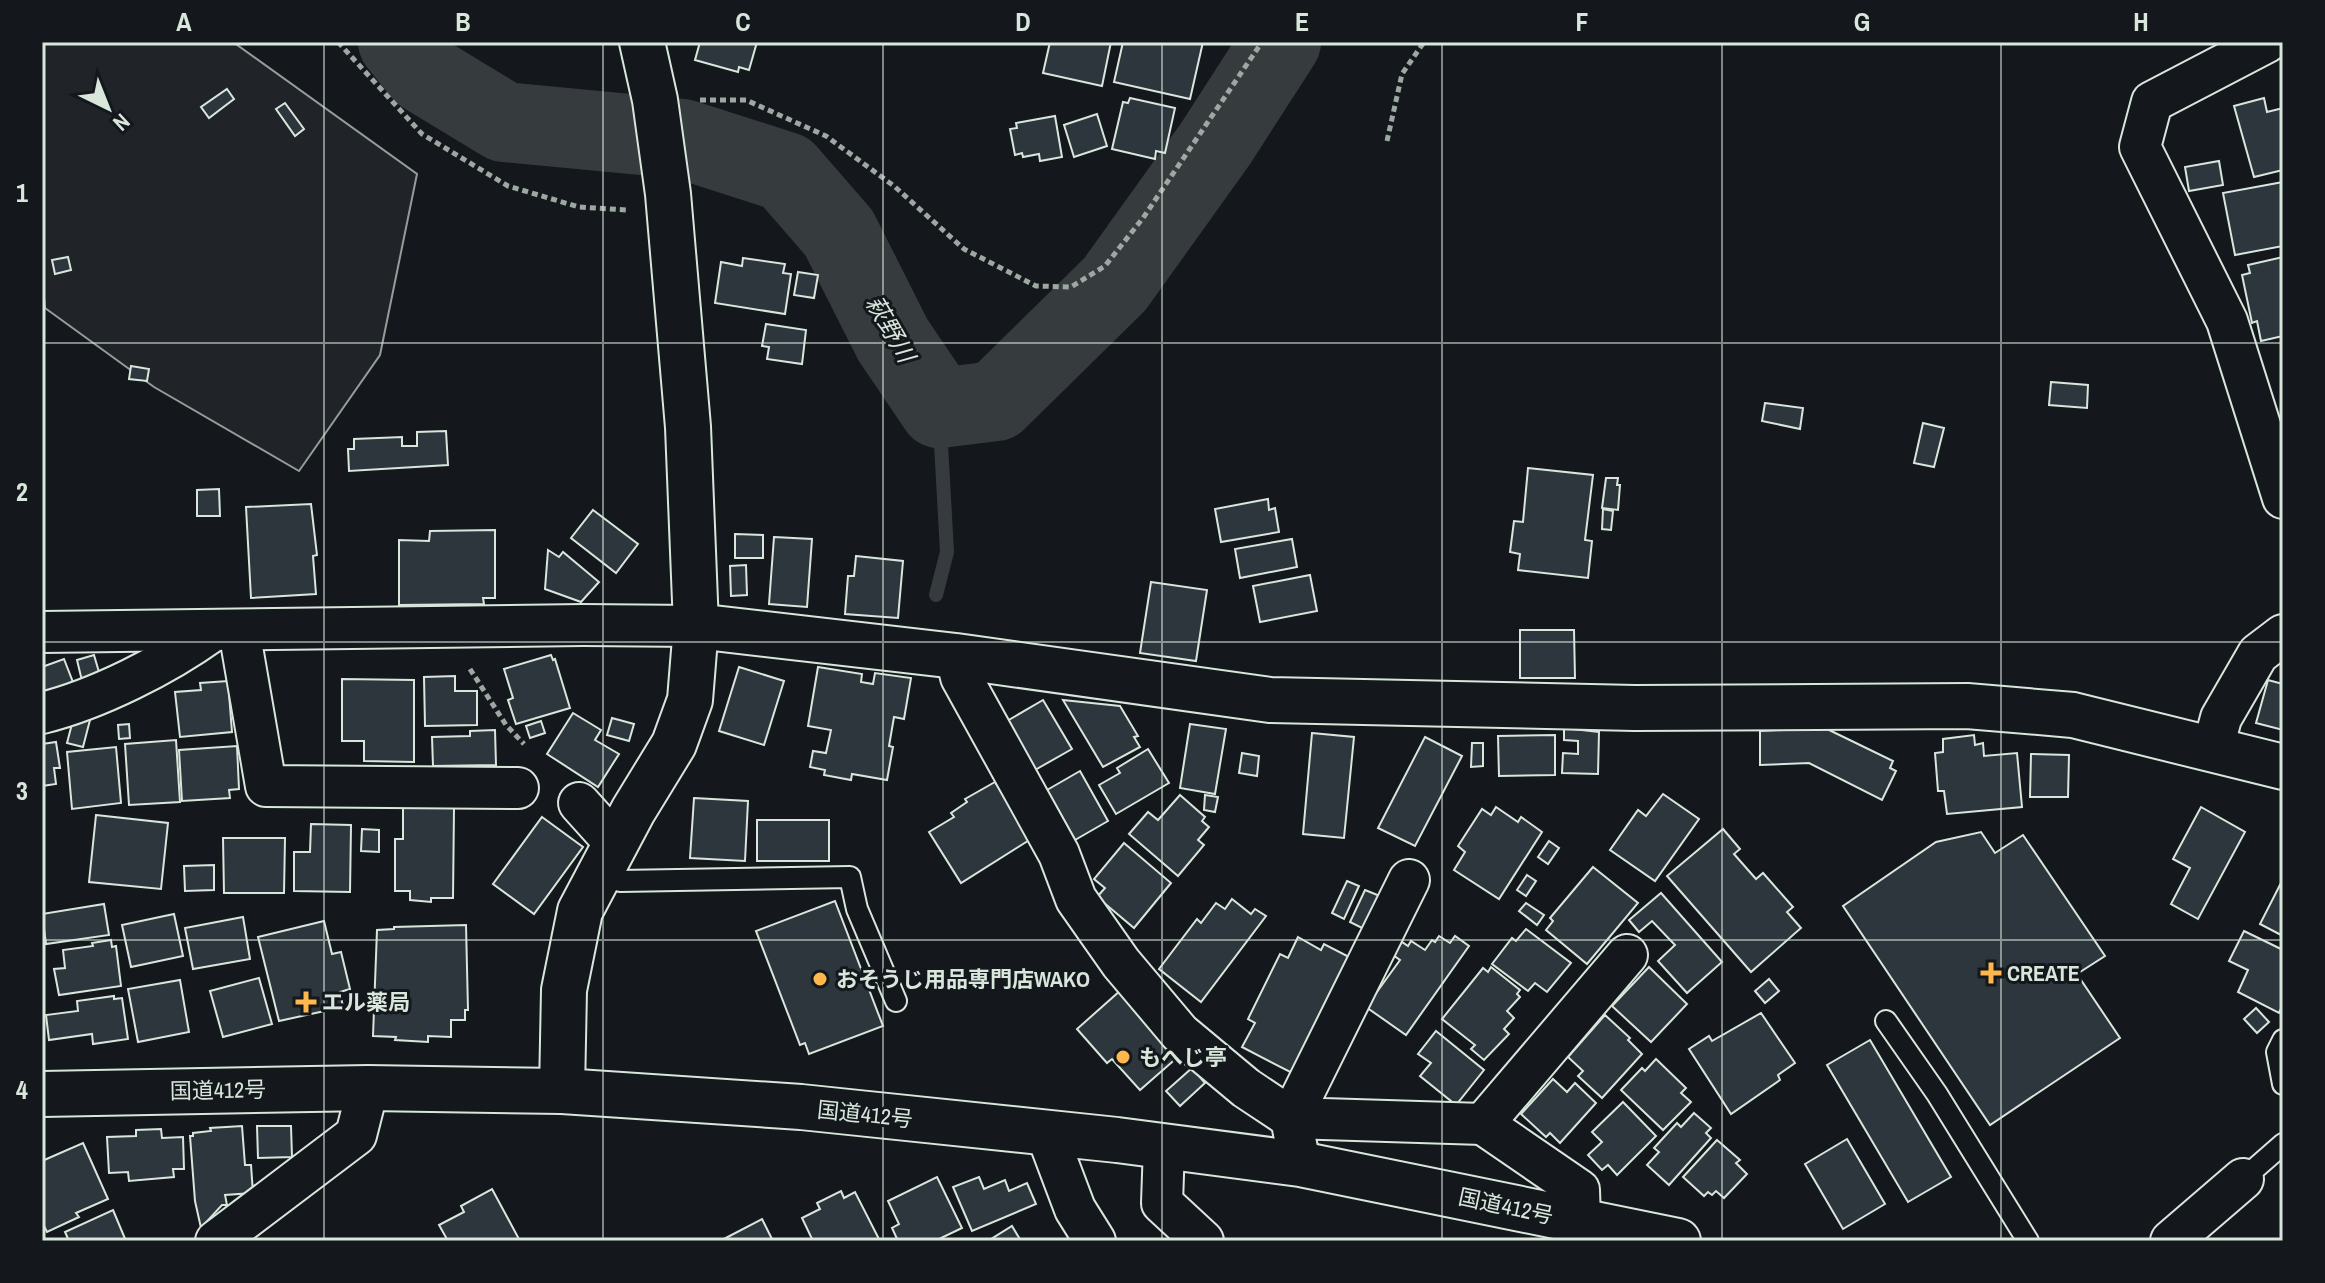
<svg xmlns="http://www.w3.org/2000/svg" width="2325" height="1283" viewBox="0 0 2325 1283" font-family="'Archivo Narrow','Noto Sans JP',sans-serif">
<rect width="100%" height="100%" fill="#14181c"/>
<!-- green -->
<polygon fill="#202428" stroke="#939e99" stroke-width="2" points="42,42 233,42 417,174 380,355 299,471 154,387 45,308 42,275"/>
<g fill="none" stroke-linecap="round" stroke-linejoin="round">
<!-- stream -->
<polyline stroke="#363b3e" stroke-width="14" points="936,595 947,552 939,408"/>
<!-- river -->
<polyline stroke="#363b3e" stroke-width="80" points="398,42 423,73 504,122 683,139 786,172 839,233 893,340 939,408 996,401 1115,284 1216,143 1281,42"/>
</g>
<!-- building -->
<g fill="#2c363c" stroke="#d8e6dc" stroke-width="2">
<polygon points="700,42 757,42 749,70 739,67 738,72 695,60"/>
<polygon points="1050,42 1111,42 1102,86 1043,73"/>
<polygon points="1123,42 1203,42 1190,99 1114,82"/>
<polygon points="227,89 234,99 209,118 201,107"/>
<polygon points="1130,98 1175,108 1165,153 1156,151 1155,159 1112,149 1123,102 1128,103"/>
<polygon points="2264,98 2267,112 2283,108 2283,170 2254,177 2234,106"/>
<polygon points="285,103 304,129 295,136 276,109"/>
<polygon points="1097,114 1107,146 1074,157 1064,125"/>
<polygon points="1055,116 1062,157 1040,161 1039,154 1023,157 1022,153 1015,155 1010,129 1017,128 1016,123"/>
<polygon points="2219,161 2223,185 2189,191 2185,167"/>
<polygon points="2283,182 2283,246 2235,255 2223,193"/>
<polygon points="68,257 71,270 55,274 52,260"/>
<polygon points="2283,257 2283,336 2261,341 2257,321 2252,323 2242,275 2250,273 2248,265"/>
<polygon points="743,258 785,264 783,273 791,274 785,314 715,303 721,262 742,266"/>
<polygon points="798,272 818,275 814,298 794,295"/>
<polygon points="766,324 806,330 802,364 767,359 769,347 762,346"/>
<polygon points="131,366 149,369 147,381 129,379"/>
<polygon points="2051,382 2088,385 2087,408 2049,405"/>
<polygon points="1765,403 1803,408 1800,429 1762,421"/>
<polygon points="1923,423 1944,428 1934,467 1914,463"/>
<polygon points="446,431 448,465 349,471 348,449 354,449 354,439 402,437 402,446 417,446 417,432"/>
<polygon points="1528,468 1593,475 1585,540 1592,541 1588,578 1518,570 1520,554 1510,552 1514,521 1523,522"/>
<polygon points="1606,478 1618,478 1617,485 1620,485 1618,510 1602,508"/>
<polygon points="219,489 220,516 197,516 197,490"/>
<polygon points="1268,499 1269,510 1275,508 1279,532 1221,542 1215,509"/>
<polygon points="311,504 317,555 313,556 316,594 251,598 246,507"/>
<polygon points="1603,509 1613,511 1611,530 1602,529"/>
<polygon points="593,510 638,544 616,573 571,538"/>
<polygon points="495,530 495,598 483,598 484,604 399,605 399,540 429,541 430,531"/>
<polygon points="735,534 763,535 763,558 735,558"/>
<polygon points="774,537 812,539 807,607 769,604"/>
<polygon points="1292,539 1297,567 1240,578 1235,549"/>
<polygon points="548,550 559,557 563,552 599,582 581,602 545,589"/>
<polygon points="856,556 903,561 898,618 845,614 848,576 854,576"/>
<polygon points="746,565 747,595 731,596 730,566"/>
<polygon points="1310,575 1317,611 1260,622 1253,586"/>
<polygon points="1151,582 1207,590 1196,661 1140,653"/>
<polygon points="1520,630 1574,630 1575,678 1520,678"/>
<polygon points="94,655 101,679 83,685 77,660"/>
<polygon points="551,655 553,660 555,659 570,708 516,724 508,700 513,698 504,669"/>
<polygon points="64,659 76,690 42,702 42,667"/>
<polygon points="739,667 784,681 764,745 719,731"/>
<polygon points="818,667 862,674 861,682 873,684 875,673 911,678 904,719 894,717 889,746 893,747 887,780 852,774 851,780 824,775 825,770 810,767 813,751 826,753 831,730 808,726"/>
<polygon points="455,676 455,691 477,691 477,725 425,726 424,677"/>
<polygon points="342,679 414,680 414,762 364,761 364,741 342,741"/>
<polygon points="2268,680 2283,684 2283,730 2256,723"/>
<polygon points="228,681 232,732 180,737 175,692 201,690 200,683"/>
<polygon points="1043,700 1072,749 1035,770 1007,721"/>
<polygon points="1063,700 1120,706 1138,736 1134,737 1140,747 1103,767"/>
<polygon points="573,713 601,730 595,740 619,754 598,787 547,754"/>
<polygon points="74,716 90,720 83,747 67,743"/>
<polygon points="612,718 634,724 629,741 607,735"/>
<polygon points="541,721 545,733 530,738 526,726"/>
<polygon points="129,724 130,738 119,739 118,725"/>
<polygon points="1190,724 1226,729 1215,794 1180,788"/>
<polygon points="1564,728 1599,732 1598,774 1562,773 1563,753 1578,754 1578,741 1564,740"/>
<polygon points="1825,728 1893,761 1890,768 1896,771 1882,800 1809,763 1760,765 1760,731"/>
<polygon points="495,730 496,765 433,766 432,737 470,736 470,731"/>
<polygon points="1312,733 1354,737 1344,838 1303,834"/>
<polygon points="1555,735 1555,775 1499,776 1498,736"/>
<polygon points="1974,735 1975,745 1983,743 1984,756 2017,753 2022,807 1947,814 1944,791 1938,791 1935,753 1943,752 1943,739"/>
<polygon points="1425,737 1462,756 1415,846 1378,828"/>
<polygon points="176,740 180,802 129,805 125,744"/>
<polygon points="56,742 60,768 54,768 56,784 42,786 42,744"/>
<polygon points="1472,743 1483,743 1483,766 1471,767"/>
<polygon points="237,746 239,789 229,790 230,798 182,801 179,750"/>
<polygon points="116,747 121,803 72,809 67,752"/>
<polygon points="1148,749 1169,783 1116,814 1099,785 1120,773 1117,768"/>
<polygon points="1242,753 1259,756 1257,776 1239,773"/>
<polygon points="2031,754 2069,755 2068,797 2030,797"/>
<polygon points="1080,771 1108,821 1075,840 1047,790"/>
<polygon points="995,782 1031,839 961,883 929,832 954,817 951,813 967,802 965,799"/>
<polygon points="1663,794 1699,819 1655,881 1610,850 1638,810 1646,816"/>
<polygon points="1180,795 1205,817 1202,821 1209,827 1198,840 1204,845 1178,876 1129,834 1148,812 1158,820"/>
<polygon points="1205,795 1218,797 1215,812 1204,810"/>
<polygon points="694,798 748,801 745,861 690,858"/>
<polygon points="403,807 454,808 453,898 431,898 431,902 410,900 410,891 395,891 395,839 403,839"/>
<polygon points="1496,807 1518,822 1521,817 1542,832 1499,899 1454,870 1465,852 1458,846 1482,809 1491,815"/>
<polygon points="2201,807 2245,832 2198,919 2171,904 2190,868 2173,859"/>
<polygon points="96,815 168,823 161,889 89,882"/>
<polygon points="542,817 583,847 534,914 493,884"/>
<rect x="757" y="820" width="72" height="41"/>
<polygon points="311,824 351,825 350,892 294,891 294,852 310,852"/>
<polygon points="362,829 379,830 379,852 361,851"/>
<polygon points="1723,829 1740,849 1734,854 1756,879 1763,873 1793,907 1787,912 1801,928 1751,972 1667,876"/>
<polygon points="1981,832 1995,853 2023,835 2105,956 2077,974 2120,1038 1990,1125 1843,906 1936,842"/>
<polygon points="223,838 285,838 284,893 224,893"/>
<polygon points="1549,841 1559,848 1548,864 1538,857"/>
<polygon points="1124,843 1171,883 1134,928 1097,897 1105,888 1094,879"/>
<polygon points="214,865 214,890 185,891 184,866"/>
<polygon points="1593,867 1638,903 1587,964 1546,930 1553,921 1550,918"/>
<polygon points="1527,875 1536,881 1526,896 1517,890"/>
<polygon points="2283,879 2283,936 2260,924"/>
<polygon points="1347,881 1359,886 1344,919 1332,913"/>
<polygon points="1365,890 1380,896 1364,929 1350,922"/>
<polygon points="1661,893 1722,962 1687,993 1658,961 1675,945 1652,921 1639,932 1629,920"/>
<polygon points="1232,899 1251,914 1255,909 1266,916 1201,1002 1159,969 1197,919 1201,923 1216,903 1225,909"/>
<polygon points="835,901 883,1026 809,1054 805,1043 800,1045 756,931"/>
<polygon points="1526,903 1544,915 1537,925 1519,911"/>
<polygon points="104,904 109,935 46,944 42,914"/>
<polygon points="174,914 183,956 131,967 122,925"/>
<polygon points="243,917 250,959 193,969 185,928"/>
<polygon points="324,921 332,954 341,952 350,989 340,992 343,1007 279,1021 258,937"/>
<polygon points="466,925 468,1010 465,1010 465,1020 451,1020 451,1037 428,1036 428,1042 395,1040 396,1037 373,1036 377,930 394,929 394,927"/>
<polygon points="1526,929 1571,963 1547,992 1535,983 1528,991 1492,964 1512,938 1516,941"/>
<polygon points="2244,931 2283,950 2283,1004 2279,1013 2238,992 2248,970 2229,961"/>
<polygon points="1439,936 1450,943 1455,936 1469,946 1406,1035 1366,1007 1400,960 1393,955 1402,942 1408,946 1411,941 1425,950 1432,940 1435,942"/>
<polygon points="1298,937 1321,950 1324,944 1353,959 1296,1075 1242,1047 1255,1023 1248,1019 1280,954 1288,958"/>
<polygon points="111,940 112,947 116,946 121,986 59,995 54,969 65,968 63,950 93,946 92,943"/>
<polygon points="1491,967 1520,990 1517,994 1520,997 1507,1011 1514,1018 1504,1029 1509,1034 1484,1060 1471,1049 1475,1045 1442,1019 1483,968 1488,972"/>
<polygon points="1649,967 1687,1004 1651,1042 1612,1006"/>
<polygon points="259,978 272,1024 223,1037 210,991"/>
<polygon points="1769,979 1779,991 1765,1003 1755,991"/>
<polygon points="180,980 189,1032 138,1042 128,989"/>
<polygon points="1121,990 1179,1056 1140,1090 1112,1059 1107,1063 1077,1029"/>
<polygon points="114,996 114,999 122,998 128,1039 93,1044 92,1034 49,1040 46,1015 78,1011 77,1001"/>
<polygon points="2256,1008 2269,1022 2257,1033 2244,1019"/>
<polygon points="1761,1013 1795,1063 1778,1075 1780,1080 1731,1114 1689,1049 1709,1036 1712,1041"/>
<polygon points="1605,1015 1630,1038 1628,1040 1642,1054 1602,1098 1578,1076 1583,1071 1568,1057"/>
<polygon points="1436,1031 1484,1070 1456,1105 1420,1076 1431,1063 1418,1054"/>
<polygon points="1870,1040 1951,1177 1908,1202 1827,1065"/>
<polygon points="1656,1059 1686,1088 1681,1093 1691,1102 1663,1130 1621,1090 1642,1068 1645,1071"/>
<polygon points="1192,1068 1205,1083 1180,1106 1166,1091"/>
<polygon points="1553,1079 1567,1092 1575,1083 1596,1103 1560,1143 1550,1133 1546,1137 1521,1114"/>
<polygon points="1623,1102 1656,1136 1617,1175 1608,1165 1602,1170 1588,1155 1602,1142 1592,1132"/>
<polygon points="1694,1113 1711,1128 1706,1133 1711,1138 1669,1185 1647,1165 1659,1152 1654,1148 1677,1123 1681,1127"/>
<polygon points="242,1126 245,1165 251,1165 253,1193 225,1195 227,1205 222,1205 201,1228 195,1201 190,1136 193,1136 193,1133 211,1131 210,1128"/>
<polygon points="257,1126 291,1126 292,1157 258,1158"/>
<polygon points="161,1129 162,1138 183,1137 184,1169 173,1169 174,1177 129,1181 128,1172 109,1173 107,1137 136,1136 136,1130"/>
<polygon points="1847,1139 1885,1204 1843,1229 1805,1164"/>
<polygon points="1717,1140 1740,1160 1736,1163 1747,1174 1724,1198 1716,1191 1712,1195 1708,1192 1704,1196 1683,1177"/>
<polygon points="83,1143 108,1199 76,1213 79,1217 47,1232 42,1222 42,1161"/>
<polygon points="937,1177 962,1228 935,1241 898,1241 892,1228 899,1224 888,1201"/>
<polygon points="979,1177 984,1189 1005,1180 1009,1191 1027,1183 1036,1204 972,1231 953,1187"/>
<polygon points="492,1189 520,1241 448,1241 439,1225 464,1212 461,1206"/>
<polygon points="841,1191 844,1198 855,1192 880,1241 813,1241 802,1218 820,1209 817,1203"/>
<polygon points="113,1210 126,1241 69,1241 65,1232"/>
<polygon points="762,1219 773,1241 720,1241"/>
<polygon points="1012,1226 1021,1241 988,1241"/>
</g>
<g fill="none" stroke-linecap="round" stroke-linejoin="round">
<!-- lane casing -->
<g stroke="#d8e6dc" stroke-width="24">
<g id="lane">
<polyline points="599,875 620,881 850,877 857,909 896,1001"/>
<polyline points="1886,1021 1937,1094 2028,1241"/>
<polyline points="2283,1040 2277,1052 2283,1084"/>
<polyline points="2243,1179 2283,1144"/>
</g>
</g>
<!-- street casing -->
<g stroke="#d8e6dc" stroke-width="44">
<g id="street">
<polyline points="2267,42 2152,102 2140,147 2227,321 2283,498"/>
<polyline points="239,630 266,786 518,788"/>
<polyline points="42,632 583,625 696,626"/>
<polyline points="956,656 961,677 1059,854 1076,899 1121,963 1180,1033 1246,1088 1291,1118 1300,1164"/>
<path d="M42 713C98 699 165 665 211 632"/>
<polyline points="2213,748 2221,718 2258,654 2283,635"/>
<polyline points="579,803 615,843"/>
<polyline points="1409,880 1291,1118 1483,1124"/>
<polyline points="1046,1132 1075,1209 1095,1241"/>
<polyline points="1164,1146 1162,1203 1203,1241"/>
<polyline points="1580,1221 1579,1190 1483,1124 1627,955"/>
<polyline points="216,1241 356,1135 368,1088"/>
<polyline points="2171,1241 2243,1179"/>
</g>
</g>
<!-- secondary casing -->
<g stroke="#d8e6dc" stroke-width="48">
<g id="secondary">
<polyline points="696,626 956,656 1270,700 1635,708 1967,706 2073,715 2283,767"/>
<polyline points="562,1091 564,990 580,911 633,811 674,744 690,700 696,626 688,427 668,194 655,100 642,42"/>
</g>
</g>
<!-- highway casing -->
<g stroke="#d8e6dc" stroke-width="48">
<polyline id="highway" points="42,1094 368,1088 562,1091 801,1107 1117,1140 1300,1164 1678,1241"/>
</g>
<!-- path -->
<g stroke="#9da8a2" stroke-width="5" stroke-dasharray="6 4" stroke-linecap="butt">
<polyline points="338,42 422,134 508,186 579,207 627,210"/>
<polyline points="700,100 746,100 826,136 894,186 964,249 1036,286 1071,287 1105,266 1143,218 1262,42"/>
<polyline points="1387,141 1402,74 1424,42"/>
<polyline points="470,669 506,725 524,744"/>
</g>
<!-- lane -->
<use href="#lane" stroke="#14181c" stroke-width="20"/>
<!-- street -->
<use href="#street" stroke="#14181c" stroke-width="40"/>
<!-- secondary -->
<use href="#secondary" stroke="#14181c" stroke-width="44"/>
<!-- highway -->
<use href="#highway" stroke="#14181c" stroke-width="44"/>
</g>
<!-- grid -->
<path fill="none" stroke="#d8e6dc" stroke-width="2" stroke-opacity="0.55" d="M324 42V1241M603 42V1241M883 42V1241M1162 42V1241M1442 42V1241M1722 42V1241M2001 42V1241M42 343H2283M42 642H2283M42 940H2283"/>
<!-- markers -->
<g fill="#ffb74d" stroke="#14181c" stroke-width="3">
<path d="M1987 961h8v8h8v8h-8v8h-8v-8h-8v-8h8z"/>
<circle cx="820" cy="979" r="8"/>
<path d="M302 990h8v8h8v8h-8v8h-8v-8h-8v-8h8z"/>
<circle cx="1123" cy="1057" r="8"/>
</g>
<g text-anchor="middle" stroke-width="6" stroke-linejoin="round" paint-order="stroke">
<!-- poi labels -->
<g font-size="22" font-weight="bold" fill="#d8e6dc" stroke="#14181c" text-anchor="start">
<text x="2007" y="981">CREATE</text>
<text x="836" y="987">おそうじ用品専門店WAKO</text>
<text x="322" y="1010">エル薬局</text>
<text x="1139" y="1065">もへじ亭</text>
</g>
<!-- street labels -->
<g font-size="22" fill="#d8e6dc" stroke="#14181c">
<text transform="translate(218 1090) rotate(-1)" y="8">国道412号</text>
<text transform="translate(865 1114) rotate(6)" y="8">国道412号</text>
<text transform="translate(1506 1206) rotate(12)" y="8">国道412号</text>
</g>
<!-- water labels -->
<g font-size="24" font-style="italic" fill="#d8e6dc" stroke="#14181c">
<text transform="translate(890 329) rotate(60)" y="8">萩野川</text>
</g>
</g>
<!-- border -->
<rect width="2325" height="1283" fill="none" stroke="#14181c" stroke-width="88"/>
<!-- north arrow -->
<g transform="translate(108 108) rotate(137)" stroke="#14181c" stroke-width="6" paint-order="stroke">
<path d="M0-6L14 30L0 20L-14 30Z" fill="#d8e6dc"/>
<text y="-12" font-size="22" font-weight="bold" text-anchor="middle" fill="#d8e6dc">N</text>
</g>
<rect x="44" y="44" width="2237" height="1195" fill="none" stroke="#d8e6dc" stroke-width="3"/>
<g font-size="26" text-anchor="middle" font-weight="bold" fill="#d8e6dc">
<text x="184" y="31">A</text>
<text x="463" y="31">B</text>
<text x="743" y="31">C</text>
<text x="1023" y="31">D</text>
<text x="1302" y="31">E</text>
<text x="1582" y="31">F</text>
<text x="1862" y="31">G</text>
<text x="2141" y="31">H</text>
<text x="22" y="202">1</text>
<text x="22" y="501">2</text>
<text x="22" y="800">3</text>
<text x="22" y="1099">4</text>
</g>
</svg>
